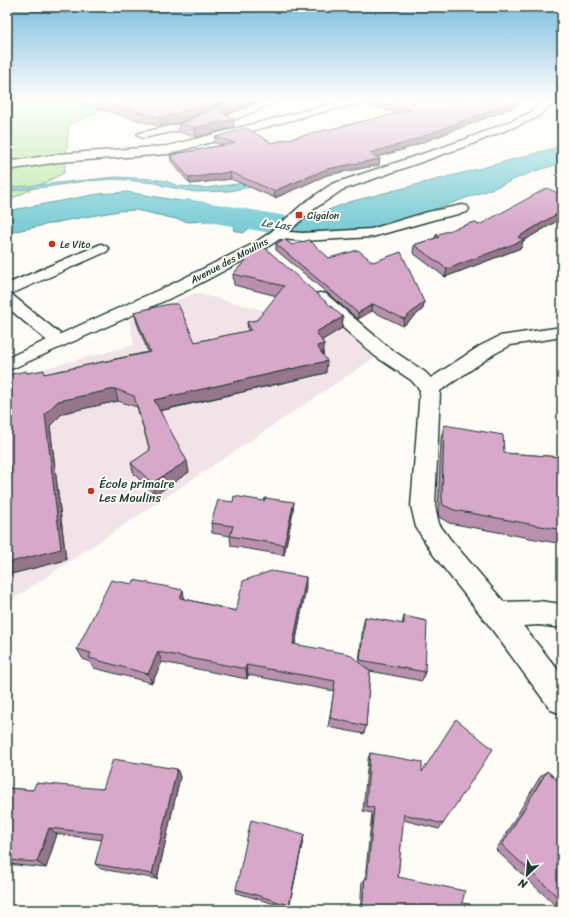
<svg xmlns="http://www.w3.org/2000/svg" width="569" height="917" viewBox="0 0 569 917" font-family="Sriracha,sans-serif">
<rect width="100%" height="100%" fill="#fdfcf7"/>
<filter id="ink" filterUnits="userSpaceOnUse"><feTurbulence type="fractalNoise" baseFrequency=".025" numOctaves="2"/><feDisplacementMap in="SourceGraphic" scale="8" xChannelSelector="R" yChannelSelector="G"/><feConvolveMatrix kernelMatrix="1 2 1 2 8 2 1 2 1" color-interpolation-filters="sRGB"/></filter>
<g filter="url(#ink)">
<!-- built -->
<polygon fill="#f2e3e9" points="195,293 340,329 344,327 374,358 7,603 7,378 134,345 129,320"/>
<!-- green -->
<polygon fill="#bae9a7" stroke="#6c936e" points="7,99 125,99 69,125 64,173 7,201"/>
<!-- water -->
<g fill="#7ccdd5" stroke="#579395">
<polygon points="562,146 562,163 532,172 494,188 405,220 375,228 302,231 323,212 349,202 478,169"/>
<polygon points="116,177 152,179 166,181 178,186 204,188 253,182 256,186 229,191 195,192 164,186 156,183 115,179 86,181 46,187 7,191 7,188"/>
<polygon points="127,192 266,215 243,233 233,230 236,225 208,221 189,222 136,210 119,211 68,220 7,233 7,211 98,194"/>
</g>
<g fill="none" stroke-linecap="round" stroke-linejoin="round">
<!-- river -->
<polygon fill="#7ccdd5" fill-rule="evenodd" points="188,199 293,217 379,205 391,208 396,215 391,222 379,225 293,237 176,216 172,209 176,202"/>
<!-- minor casing -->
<g stroke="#1f3d34" stroke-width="3">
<g id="minor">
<polygon points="234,99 248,99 186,129 143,138 137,135 139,133 179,124"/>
<polygon points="268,99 282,99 232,121 228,122 222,119 224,117"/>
<polygon points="350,99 369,99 368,101 310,115 168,154 59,162 7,170 7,162 59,154 168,146"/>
<polygon points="462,205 467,206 469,209 467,212 436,219 372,237 303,241 271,238 269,235 271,232 276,231 303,233 371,229 428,212"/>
<polygon points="101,244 106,246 109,249 106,252 11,294 64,337 67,341 64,345 58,347 52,345 7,307 7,284"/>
<polygon points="320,293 326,294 389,348 425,372 431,378 480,346 500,336 562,327 562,337 511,345 494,354 440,391 435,506 439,524 450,539 504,602 539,601 562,604 562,628 539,625 523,626 562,675 562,714 551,710 488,624 432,553 416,527 411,506 420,390 411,380 375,356 314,302 312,298 314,294"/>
</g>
</g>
<!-- major casing -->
<g stroke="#1f3d34" stroke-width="3">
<polygon id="major" points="547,99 558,99 536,118 472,144 342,190 314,209 281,238 263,250 182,293 7,371 7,358 170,285 253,244 271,232 304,203 332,184 464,140 528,114"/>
</g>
<!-- minor -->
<use href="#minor" fill="#fdfcf7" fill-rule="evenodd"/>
<!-- major -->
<use href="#major" fill="#fdfcf7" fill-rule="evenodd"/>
</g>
<!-- wall -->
<g fill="#b990ad" stroke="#1f3d34">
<polygon points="79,99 230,99 179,123 161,127 80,103"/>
<polygon points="362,99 523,99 512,108 405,149 377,157 379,165 327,175 275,198 231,179 190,184 171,161 170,155 223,145 215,143 215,137 272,143 398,113 362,104"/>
<polygon points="259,101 227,114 234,127 196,137 179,132 178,123"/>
<polygon points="562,195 562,218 523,241 521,248 445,277 413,253 414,245 435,238 436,235 479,225"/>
<polygon points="276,244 292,245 329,258 424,302 423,309 403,326 372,311 358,319 276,250"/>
<polygon points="249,257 343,317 342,328 322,340 324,344 323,356 326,373 160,411 189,472 155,495 134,474 131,463 150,451 137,407 118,401 63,413 50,426 66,560 7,575 7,375 27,373 45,374 148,352 137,323 134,312 195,342 248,331 247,322 257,320 277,296 234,285 233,274"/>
<polygon points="444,425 504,453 562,457 562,544 449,523 439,517 438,510 441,439"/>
<polygon points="293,512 284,555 231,546 230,536 212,533 211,523"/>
<polygon points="306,588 295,645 359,662 363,626 365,617 402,624 404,616 425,672 422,681 370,671 366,726 364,734 328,727 334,691 248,675 247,679 162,662 152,683 94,668 90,662 83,659 77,649 185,599 236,611"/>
<polygon points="370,753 422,772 443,824 439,829 403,820 398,877 462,903 470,910 360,910 362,882 365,878 372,813 363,811 368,759"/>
<polygon points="177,769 180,777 157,879 101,869 95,864 102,840 57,834 46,868 7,864 7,788 33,790 103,789"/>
<polygon points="547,771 562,784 562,904 556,906 496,850 540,777"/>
<polygon points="304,834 289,908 237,893 236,889"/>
</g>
<!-- shaded-wall -->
<g fill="#96768d" stroke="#1f3d34">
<polygon points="211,99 230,99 179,123 161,127 159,118"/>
<polygon points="243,99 259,99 259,101 223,116 220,111 222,107"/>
<polygon points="517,99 523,99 512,108 405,149 370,159 370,153"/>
<polygon points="234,119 234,127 196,137 195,128"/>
<polygon points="380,159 379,165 327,175 275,198 274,191 327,169"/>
<polygon points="230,172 231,179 190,184 189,178"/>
<polygon points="562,211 562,218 523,241 521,248 445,277 447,269 518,237"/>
<polygon points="424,302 423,309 403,326 404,319"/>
<polygon points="373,304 372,311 358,319 358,313"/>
<polygon points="343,317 342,328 316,344 316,332"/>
<polygon points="324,344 323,356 317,346"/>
<polygon points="327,361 326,373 157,411 154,400"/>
<polygon points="115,389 118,401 63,413 50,426 66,560 7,575 7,563 45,414 58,401"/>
<polygon points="187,461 189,472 155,495 152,483"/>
<polygon points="294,502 293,512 284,555 284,545"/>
<polygon points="306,577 306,588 293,654 293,644"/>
<polygon points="183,590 185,601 180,598"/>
<polygon points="158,652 162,662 152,683 148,674"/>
<polygon points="246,665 248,675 247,679 246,669"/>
<polygon points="177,769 180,777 157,879 152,874"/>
<polygon points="49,828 57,834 46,868 37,862"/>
<polygon points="304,834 303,840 289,908 289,905"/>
</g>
<!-- building -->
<g fill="#d7a8c9" stroke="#1f3d34">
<polygon points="93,99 211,99 177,114 159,118"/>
<polygon points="234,99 243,99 222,107 220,111 234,119 195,128 178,123 186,122"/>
<polygon points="364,99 517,99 513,102 405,143 370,153 380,159 327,169 274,191 230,172 189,178 170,155 235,143 215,137 246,128 272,143 411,110"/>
<polygon points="547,188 562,195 562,211 518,237 524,240 447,269 414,245 439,237 436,235 474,222 479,225"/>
<polygon points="284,239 292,245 309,240 329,258 358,250 373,262 401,252 424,302 404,319 373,304 358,313 276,244"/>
<polygon points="264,247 343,317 316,332 324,344 317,346 327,361 154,400 187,461 152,483 131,463 150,450 134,396 115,389 58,401 45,414 61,549 7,563 7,375 26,371 27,373 44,370 44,374 146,353 150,352 134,312 169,304 178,304 195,342 251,330 247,322 257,320 284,286 233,274 249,257"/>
<polygon points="444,425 503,435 504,453 562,457 562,530 454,510 443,505 442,498"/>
<polygon points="234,496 264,501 265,498 294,502 284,545 230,536 233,526 211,523 218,500 233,502"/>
<polygon points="271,571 306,577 293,644 349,654 370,671 366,726 330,718 335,681 246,665 246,669 158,652 148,674 89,658 91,653 77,649 111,580 133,584 134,580 183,590 180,598 236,611 243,581"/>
<polygon points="404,616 427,621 425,672 360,660 365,617 404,624"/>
<polygon points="456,719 493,749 443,824 404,814 398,877 465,891 462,903 470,904 470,910 362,910 365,878 367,879 374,808 366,806 370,753 422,762 422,772"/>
<polygon points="113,759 177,769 152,874 95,864 103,834 49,828 37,862 7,860 7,788 33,790 36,783 103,789"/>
<polygon points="547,771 562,784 562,901 502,845"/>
<polygon points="251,820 304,834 289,905 236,889"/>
<polygon points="326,907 339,910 325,910"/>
</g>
</g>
<!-- sky -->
<linearGradient id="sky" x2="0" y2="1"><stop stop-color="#7dbee0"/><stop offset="0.44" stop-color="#fefefb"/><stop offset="1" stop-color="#fefefb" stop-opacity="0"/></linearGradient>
<rect width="569" height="227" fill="url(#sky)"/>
<!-- markers -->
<g fill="#c8321e" stroke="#fdfcf7" stroke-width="1.5">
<rect x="295" y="211" width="8" height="8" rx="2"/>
<circle cx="52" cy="244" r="4"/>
<circle cx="91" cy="491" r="4"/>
</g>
<g text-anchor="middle" stroke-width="4" stroke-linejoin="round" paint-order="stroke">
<!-- far-poi labels -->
<g font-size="10" fill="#1f3d34" stroke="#fdfcf7" text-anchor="start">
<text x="307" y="219">Cigalon</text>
<text x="60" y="248">Le Vito</text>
</g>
<!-- far-street labels -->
<g font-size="10" fill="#1f3d34" stroke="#fdfcf7">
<text transform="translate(229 260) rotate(-28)" y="4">Avenue des Moulins</text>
</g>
<!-- far-water labels -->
<g font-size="11" font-style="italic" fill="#36615c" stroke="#fdfcf7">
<text transform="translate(276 224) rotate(8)" y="4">Le Las</text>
</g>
<!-- poi labels -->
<g font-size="12" fill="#1f3d34" stroke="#fdfcf7" text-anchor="start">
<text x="99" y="488">École primaire<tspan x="99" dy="14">Les Moulins</tspan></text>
</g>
</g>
<!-- margin -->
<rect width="569" height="917" fill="none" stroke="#fdfcf7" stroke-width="24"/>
<rect x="12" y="12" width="545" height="893" fill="none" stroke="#1f3d34" stroke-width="1.5" filter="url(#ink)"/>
<!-- north arrow -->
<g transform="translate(527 875) rotate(206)" stroke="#fdfcf7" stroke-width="3" paint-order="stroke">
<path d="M0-3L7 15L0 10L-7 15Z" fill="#1f3d34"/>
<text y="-6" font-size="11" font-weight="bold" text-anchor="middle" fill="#1f3d34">N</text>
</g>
</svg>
